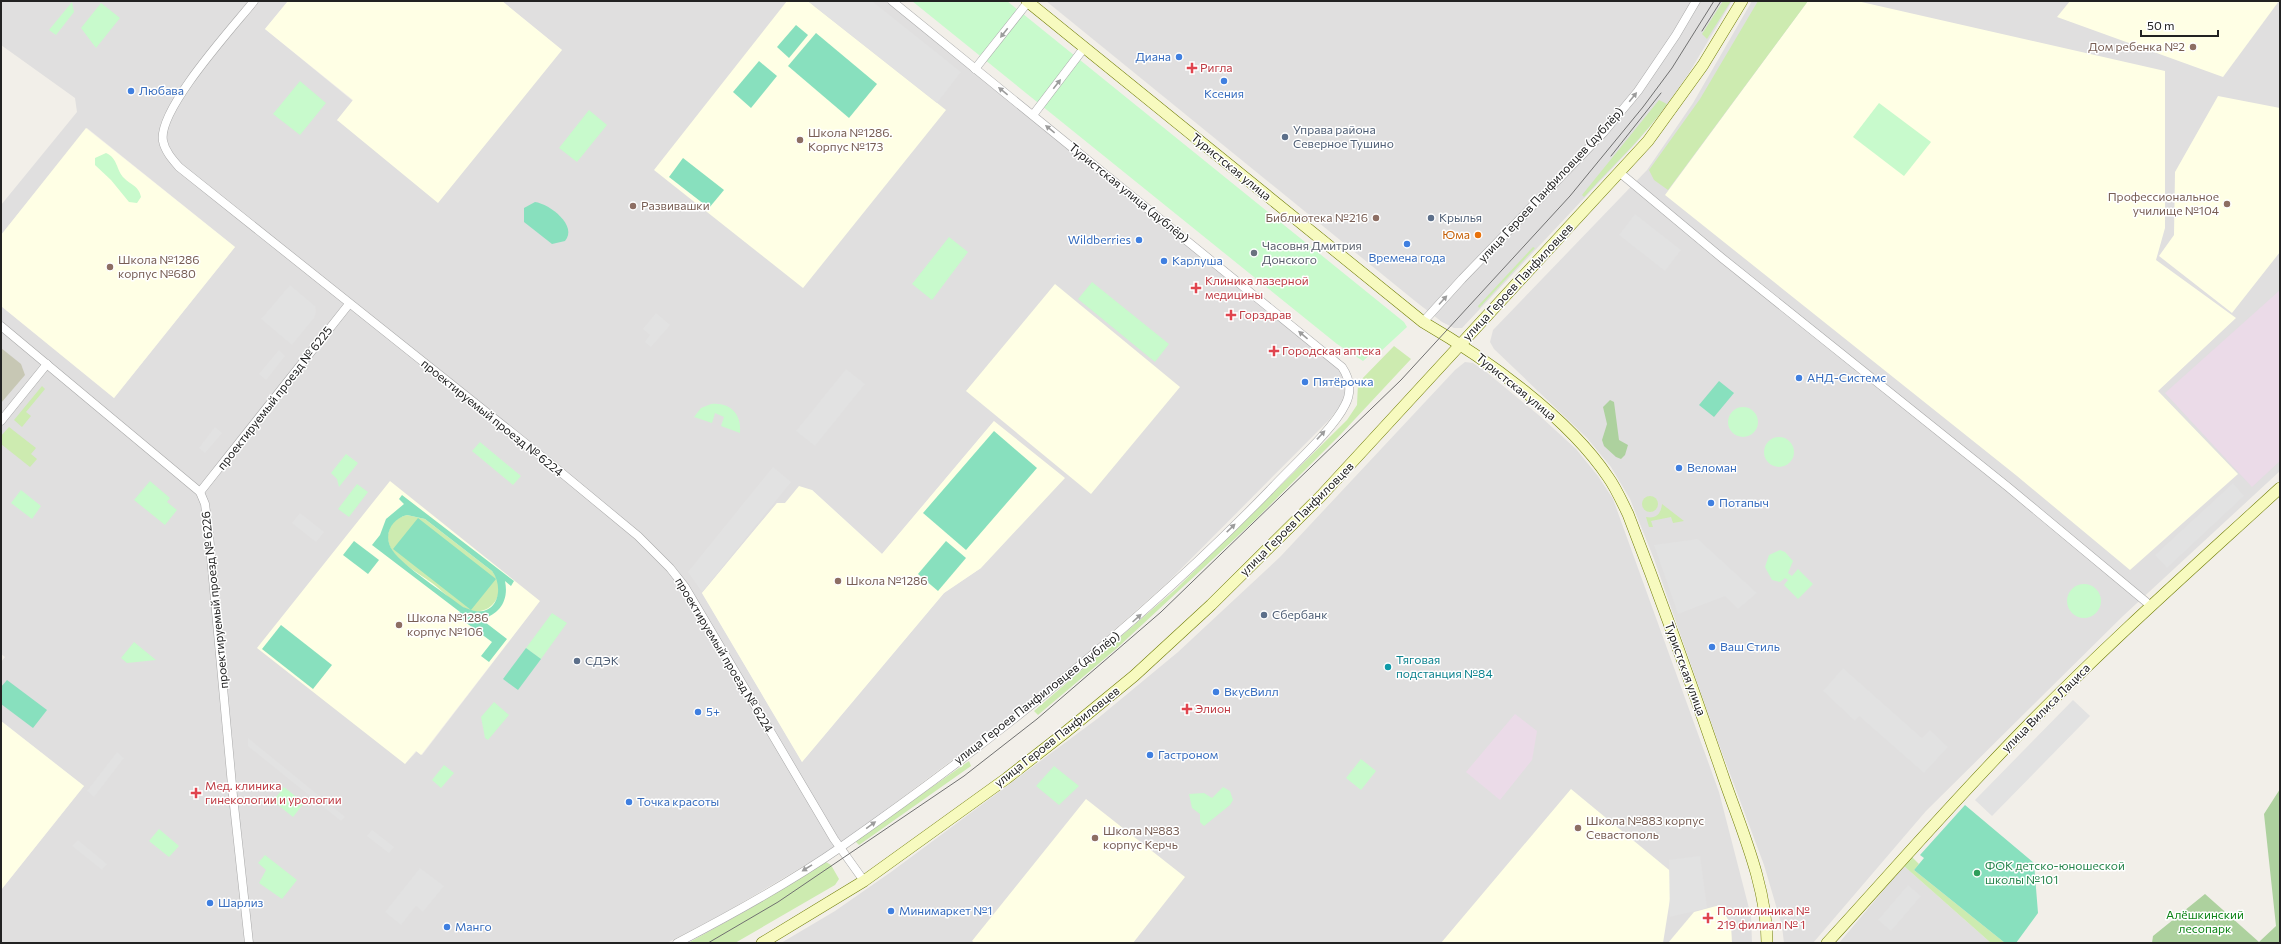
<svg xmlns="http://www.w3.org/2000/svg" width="2281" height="944" viewBox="0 0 2281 944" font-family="Commissioner,sans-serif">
<rect width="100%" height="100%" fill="#f2efe9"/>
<!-- residential -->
<g fill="#e0dfdf" fill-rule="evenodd">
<path d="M1 1H288L265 29 353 101 337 121 562 50 502 1H886L1340 369 1343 375 1346 394 1343 402 1330 419 1167 583 1051 686 839 845 726 912 667 943H1V890L84 786 1 721V662L5 657 1 654V306L114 398 235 247 87 128 1 235V205L77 112 75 98 1 45ZM994 421 981 568 944 593 802 762 702 593 777 503H785L812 490 882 554ZM540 601 422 755 417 751 405 764Z"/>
<polygon points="1046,1 1732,1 1689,73 1664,109 1635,144 1462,328 1454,328 1442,322 1415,301"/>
<polygon points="1752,1 2280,1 2280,471 2123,616 1926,811 1813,943 1784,943 1782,926 1764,865 1717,739 1654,559 1630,499 1611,467 1587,438 1494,349 1490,342 1493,330 1647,170 1693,103"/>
<polygon points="1465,362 1473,363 1485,371 1541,417 1576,449 1598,476 1613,499 1719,792 1751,916 1752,943 781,943 835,911 891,872 1097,719 1178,652 1280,557 1455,370"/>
<polygon points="1904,866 1991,943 1839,943"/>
</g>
<!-- industrial -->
<g fill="#ebdbe8">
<polygon points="2280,290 2280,461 2252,487 2165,393"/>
<polygon points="1515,714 1537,731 1532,760 1500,800 1466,772"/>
</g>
<!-- education -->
<g fill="#ffffe5">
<polygon points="288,1 502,1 562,50 438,203 337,120 353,100 265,29"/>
<polygon points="787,1 809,2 946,110 803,288 654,170"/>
<polygon points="1808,1 1857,1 2165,71 2165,228 2156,260 2236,318 2158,391 2238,474 2130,570 2017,476 1665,195"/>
<polygon points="2070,1 2279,1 2223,77 2057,17"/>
<polygon points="2218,96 2280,108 2280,252 2232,313 2159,256 2174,235 2175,172"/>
<polygon points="86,128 235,247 114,398 1,306 1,235"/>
<polygon points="1055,284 1180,387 1091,494 966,391"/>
<polygon points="994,421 1065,478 981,568 944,593 802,762 702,593 777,503 785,503 799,486 812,490 882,554"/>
<polygon points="390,481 540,601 421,755 416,751 405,764 257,648"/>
<polygon points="1,721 84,786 1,890"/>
<polygon points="1571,789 1674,874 1663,943 1441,943"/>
<polygon points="1086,799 1185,877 1133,943 975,943 972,941"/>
<polygon points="1720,905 1731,925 1732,943 1668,943 1694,912"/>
</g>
<!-- construction -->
<polygon fill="#c7c7b4" points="1,348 21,364 25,375 1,403"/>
<!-- grass -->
<g fill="#cdebb0">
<polygon points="1723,1 1731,1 1707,39 1702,34"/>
<polygon points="1758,1 1808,1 1668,190 1654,180 1649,170 1700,99"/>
<path d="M1659 100 1667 104C1644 137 1613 165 1586 195L1584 197 1582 195Z"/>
<polygon points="1533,247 1535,248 1479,308 1478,306"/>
<polygon points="1394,346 1411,359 1341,434 1255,520 1116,649 1038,715 1034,711 1176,589 1347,420 1357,405 1358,383"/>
<polygon points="42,386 45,389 26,412 31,416 22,427 14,420"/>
<polygon points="9,427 36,448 31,454 37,459 30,467 1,444 1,436"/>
<circle cx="1650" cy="504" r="8"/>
<path d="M1662 504 1684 521 1673 523 1671 517 1651 521 1653 527H1649L1646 517C1656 519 1661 514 1662 504Z"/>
<path d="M407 515 425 519 492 571C498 579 502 588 497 598 493 607 484 612 475 611 459 610 444 592 432 583 416 571 381 554 389 530 392 521 399 517 407 515Z"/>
<polygon points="969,761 971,766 859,845 855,841"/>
<polygon points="1912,857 1919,864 1914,870 2005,943 1991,943 1904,866"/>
<polygon points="826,862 831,865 839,879 835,885 735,943 688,943 751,908 821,863"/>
</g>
<!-- forest -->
<g fill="#add19e">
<polygon points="1610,400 1614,402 1619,440 1628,445 1625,455 1621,459 1616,457 1604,446 1602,440 1607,424 1603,407"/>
<polygon points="2280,789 2280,943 2152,943 2153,936 2205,894 2259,942 2276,926 2264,814"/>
</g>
<!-- park -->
<g fill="#c8facc">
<polygon points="912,1 1007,1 1404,322 1407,327 1380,352 1376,349 1363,361 1337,344"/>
<polygon points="72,2 74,12 56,35 49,30"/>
<polygon points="101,3 120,18 96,48 81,28"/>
<polygon points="300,81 326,103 300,135 273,114"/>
<polygon points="1879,103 1931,142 1904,176 1853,137"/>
<polygon points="589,110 607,125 577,162 559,148"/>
<path d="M106 153C118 158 116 170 124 178 131 185 139 186 141 197L137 203 129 202 111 180 95 165V158Z"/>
<polygon points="949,237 968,252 932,300 912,284"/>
<polygon points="1092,282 1169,344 1155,362 1078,299"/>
<path d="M711 404C730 402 742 414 740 433L721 426 724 417 715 413 712 423 694 417 701 408Z"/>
<circle cx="1743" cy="422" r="15"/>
<circle cx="1779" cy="452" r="15"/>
<polygon points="480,442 521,476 513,485 472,451"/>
<polygon points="346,454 358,463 339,487 337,479 331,473"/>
<polygon points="150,481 170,498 167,502 177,510 165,525 134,500"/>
<polygon points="357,484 368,492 349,517 338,509"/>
<polygon points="21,490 41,506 32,519 11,503"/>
<polygon points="1780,550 1785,552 1793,561 1788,573 1792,576 1798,569 1813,584 1798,599 1784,585 1788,580 1785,578 1780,582 1772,580 1765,567 1769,555"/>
<circle cx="2084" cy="601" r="17"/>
<polygon points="552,613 567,623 541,659 526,648"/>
<polygon points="134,642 156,660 127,663 121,658"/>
<polygon points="494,702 509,715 488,740 485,738 481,717"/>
<polygon points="1361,759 1376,771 1361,790 1346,778"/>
<polygon points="444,765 454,773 441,788 432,780"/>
<polygon points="1054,766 1079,786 1059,805 1036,786"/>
<polygon points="284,787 304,803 293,817 273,801"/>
<polygon points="1223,787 1230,791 1233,800 1230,805 1204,826 1200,822 1200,814 1192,808 1189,794 1204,793 1212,798"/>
<polygon points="159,829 179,846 169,857 149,841"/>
<polygon points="265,855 297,880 282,899 259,883 266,870 258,863"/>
</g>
<!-- pitch -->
<g fill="#88e0be" fill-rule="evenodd">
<polygon points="796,25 808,35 789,58 777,47"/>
<polygon points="816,33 877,84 849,118 788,66"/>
<polygon points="759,61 777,76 751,108 733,92"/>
<polygon points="683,158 724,190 709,208 669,177"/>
<path d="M535 202C550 204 578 226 565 241L552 244 524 222V208Z"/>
<polygon points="1719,381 1734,393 1714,417 1699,405"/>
<polygon points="994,431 1037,468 966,550 923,513"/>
<path d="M402 495 514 581 511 586 505 581C509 600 500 615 481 619L507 639 489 662 481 656 492 642 457 616 460 612 372 545 380 535 386 519 404 504 399 499ZM407 515 425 519 492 571C505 588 497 618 471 610L496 579 418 518 393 549 471 610 463 607C446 594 403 566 393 551 382 536 391 519 407 515Z"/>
<polygon points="354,541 379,560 368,574 343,555"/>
<polygon points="946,541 966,558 938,591 918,574"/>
<polygon points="281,625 332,665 313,689 262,649"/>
<polygon points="526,648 541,659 518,690 503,679"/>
<polygon points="7,680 47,710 33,728 1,704 1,687"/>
<polygon points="1965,805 2034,863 2038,913 2016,943 2005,943 1914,870 1924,858 1920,855"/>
</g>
<!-- parking -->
<g fill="#e2e2e2">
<polygon points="810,1 872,1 961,72 937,103 809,2"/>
<polygon points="1635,214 1681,250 1665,271 1619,235"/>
<polygon points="290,285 315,306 316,312 314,318 292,345 261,319"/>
<polygon points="656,313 670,325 651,347 645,342 650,335 643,329"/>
<polygon points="279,350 285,356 266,380 259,374"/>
<polygon points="846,369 865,384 815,446 796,431"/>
<polygon points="215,427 222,433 205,453 199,448"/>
<polygon points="773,467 791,482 702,592 688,572"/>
<polygon points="2233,483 2244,496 2167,568 2155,555"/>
<polygon points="300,513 324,532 316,542 292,523"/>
<polygon points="1698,539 1757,593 1738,609 1725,596 1678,614 1654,545"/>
<polygon points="1843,668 1922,738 1930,730 1948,747 1924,773 1859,716 1855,721 1823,691"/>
<polygon points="2073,700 2090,716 1992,816 1975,800"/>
<polygon points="248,738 345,817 341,821 248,746"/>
<polygon points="117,752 124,758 94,797 87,791"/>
<polygon points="372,830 394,847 389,853 367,836"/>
<polygon points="78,840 107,864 102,870 72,846"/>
<polygon points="1700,856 1707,908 1670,917 1669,860"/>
<polygon points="420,868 444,886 423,912 416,906 401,925 385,912"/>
<polygon points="1908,885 1921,896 1891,931 1878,920"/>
</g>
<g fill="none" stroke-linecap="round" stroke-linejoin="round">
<!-- street casing -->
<g stroke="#a9a9a9" stroke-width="9">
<g id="street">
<path d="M254 1C234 26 157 110 163 141 165 151 172 159 179 167L540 455 638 536 670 568 685 587 834 839 864 881"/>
<polyline points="975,69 1028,2"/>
<polyline points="1033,115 1084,48"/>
<polyline points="1619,172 1722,258 2008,487 2151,606"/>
<polyline points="1423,322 1462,279 1604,132 1638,91 1676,35 1696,1"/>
<polyline points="1,326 200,492 205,504 209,535 233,796 249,943"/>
<polyline points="1,421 47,364"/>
<polyline points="200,492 349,304"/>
<path d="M677 943C733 914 789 883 841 847 994 740 1140 624 1270 490 1290 468 1333 430 1345 405 1352 392 1350 379 1342 367L892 1"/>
</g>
</g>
<!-- secondary casing -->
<g stroke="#707d05" stroke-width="12">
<g id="secondary">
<path d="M1027 1 1423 322C1485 358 1568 417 1608 477 1616 488 1622 502 1628 514 1662 602 1694 691 1724 779 1742 831 1767 887 1767 943"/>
<polyline points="762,943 864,881 1007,778 1062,735 1134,676 1211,605 1321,496 1648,141 1703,65 1742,1"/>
<path d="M1827 943C1893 871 1957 797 2026 727 2107 644 2194 567 2280 488"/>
</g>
</g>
<!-- street -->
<use href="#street" stroke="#fff" stroke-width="8"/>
<!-- secondary -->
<use href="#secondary" stroke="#f7fabf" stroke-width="11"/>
<!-- tram -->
<g stroke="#707070" stroke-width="1">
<polyline points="1702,31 1721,1"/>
<polyline points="1611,156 1661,93"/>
<polyline points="708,943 778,902 964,776 1037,719 1161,612 1401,380 1570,196 1643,107 1672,68 1714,1"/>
</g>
</g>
<!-- one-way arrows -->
<defs><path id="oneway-solid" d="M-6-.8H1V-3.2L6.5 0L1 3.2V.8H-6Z"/></defs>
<g fill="#9c9c9c">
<use href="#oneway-solid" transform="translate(1004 33) rotate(128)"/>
<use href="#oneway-solid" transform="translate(1057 84) rotate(-52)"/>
<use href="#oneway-solid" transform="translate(1003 91) rotate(-141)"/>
<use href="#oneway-solid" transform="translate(1633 97) rotate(-51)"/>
<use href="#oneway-solid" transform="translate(1050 129) rotate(-141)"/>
<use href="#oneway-solid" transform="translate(1443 300) rotate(-48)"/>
<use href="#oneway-solid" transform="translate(1303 335) rotate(-140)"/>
<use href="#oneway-solid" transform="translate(1321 435) rotate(-47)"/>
<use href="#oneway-solid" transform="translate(1231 528) rotate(-44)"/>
<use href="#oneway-solid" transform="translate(1137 618) rotate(-42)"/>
<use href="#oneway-solid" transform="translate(871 825) rotate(-36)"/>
<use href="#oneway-solid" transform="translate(807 868) rotate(148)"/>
</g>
<!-- markers -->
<g fill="#8d6e63" stroke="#fff" stroke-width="1.5">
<circle cx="2193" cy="47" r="4"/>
<circle cx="800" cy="140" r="4"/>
<circle cx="2227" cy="204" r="4"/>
<circle cx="633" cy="206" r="4"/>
<circle cx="1376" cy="218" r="4"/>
<circle cx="110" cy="267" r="4"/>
<circle cx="838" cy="581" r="4"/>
<circle cx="399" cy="625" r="4"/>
<circle cx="1578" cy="828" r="4"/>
<circle cx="1095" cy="838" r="4"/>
</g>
<g fill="#3f7fe0" stroke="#fff" stroke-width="1.5">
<circle cx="1179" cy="57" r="4"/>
<circle cx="1224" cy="81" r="4"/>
<circle cx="131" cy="91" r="4"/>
<circle cx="1139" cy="240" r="4"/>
<circle cx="1407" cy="244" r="4"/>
<circle cx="1164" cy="261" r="4"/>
<circle cx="1799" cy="378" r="4"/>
<circle cx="1305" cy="382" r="4"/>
<circle cx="1679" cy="468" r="4"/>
<circle cx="1711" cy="503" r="4"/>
<circle cx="1712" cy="647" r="4"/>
<circle cx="1216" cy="692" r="4"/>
<circle cx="698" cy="712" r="4"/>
<circle cx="1150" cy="755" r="4"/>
<circle cx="629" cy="802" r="4"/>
<circle cx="210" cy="903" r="4"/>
<circle cx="891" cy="911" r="4"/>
<circle cx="447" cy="927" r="4"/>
</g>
<g fill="#e0444e" stroke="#fff" stroke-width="1.5">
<path d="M1190 62h4v4h4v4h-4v4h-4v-4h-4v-4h4z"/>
<path d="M1194 282h4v4h4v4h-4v4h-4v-4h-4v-4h4z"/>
<path d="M1229 309h4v4h4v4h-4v4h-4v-4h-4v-4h4z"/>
<path d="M1272 345h4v4h4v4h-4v4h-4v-4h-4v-4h4z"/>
<path d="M1185 703h4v4h4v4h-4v4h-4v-4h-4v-4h4z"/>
<path d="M194 787h4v4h4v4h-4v4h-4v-4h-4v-4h4z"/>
<path d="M1706 912h4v4h4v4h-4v4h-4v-4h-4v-4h4z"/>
</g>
<g fill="#5c6f8a" stroke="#fff" stroke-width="1.5">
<circle cx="1285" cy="137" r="4"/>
<circle cx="1431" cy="218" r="4"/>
<circle cx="1264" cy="615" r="4"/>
<circle cx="577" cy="661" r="4"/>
</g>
<circle fill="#e8710a" stroke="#fff" stroke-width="1.5" cx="1478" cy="235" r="4"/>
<circle fill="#6b7280" stroke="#fff" stroke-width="1.5" cx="1254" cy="253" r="4"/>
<circle fill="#0f9aa8" stroke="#fff" stroke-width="1.5" cx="1388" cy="667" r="4"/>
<circle fill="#2e9e5b" stroke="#fff" stroke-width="1.5" cx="1977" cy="873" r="4"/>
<g text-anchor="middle" stroke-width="3" stroke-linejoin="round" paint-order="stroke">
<!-- education labels -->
<g font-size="12" fill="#785e54" stroke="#fff" text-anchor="start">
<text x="2185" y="51" text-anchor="end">Дом ребенка №2</text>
<text x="808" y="137">Школа №1286.<tspan x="808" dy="14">Корпус №173</tspan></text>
<text x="2219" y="201" text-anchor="end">Профессиональное<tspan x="2219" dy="14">училище №104</tspan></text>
<text x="641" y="210">Развивашки</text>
<text x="1368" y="222" text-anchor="end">Библиотека №216</text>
<text x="118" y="264">Школа №1286<tspan x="118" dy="14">корпус №680</tspan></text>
<text x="846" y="585">Школа №1286</text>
<text x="407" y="622">Школа №1286<tspan x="407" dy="14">корпус №106</tspan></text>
<text x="1586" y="825">Школа №883 корпус<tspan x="1586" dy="14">Севастополь</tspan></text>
<text x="1103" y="835">Школа №883<tspan x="1103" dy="14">корпус Керчь</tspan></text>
</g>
<!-- shop labels -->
<g font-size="12" fill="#366cbe" stroke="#fff" text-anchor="start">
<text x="1171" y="61" text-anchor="end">Диана</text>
<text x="139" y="95">Любава</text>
<text x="1224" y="98" text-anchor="middle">Ксения</text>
<text x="1131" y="244" text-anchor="end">Wildberries</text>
<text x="1407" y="262" text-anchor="middle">Времена года</text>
<text x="1172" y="265">Карлуша</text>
<text x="1807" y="382">АНД-Системс</text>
<text x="1313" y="386">Пятёрочка</text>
<text x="1687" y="472">Веломан</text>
<text x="1719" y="507">Потапыч</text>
<text x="1720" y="651">Ваш Стиль</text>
<text x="1224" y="696">ВкусВилл</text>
<text x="706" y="716">5+</text>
<text x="1158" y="759">Гастроном</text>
<text x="637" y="806">Точка красоты</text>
<text x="218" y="907">Шарлиз</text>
<text x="899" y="915">Минимаркет №1</text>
<text x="455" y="931">Манго</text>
</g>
<!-- health labels -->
<g font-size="12" fill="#be3a42" stroke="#fff" text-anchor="start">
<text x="1200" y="72">Ригла</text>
<text x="1205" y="285">Клиника лазерной<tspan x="1205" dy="14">медицины</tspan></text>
<text x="1239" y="319">Горздрав</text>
<text x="1282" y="355">Городская аптека</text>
<text x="1195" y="713">Элион</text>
<text x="205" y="790">Мед. клиника<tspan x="205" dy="14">гинекологии и урологии</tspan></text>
<text x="1717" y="915">Поликлиника №<tspan x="1717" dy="14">219 филиал № 1</tspan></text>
</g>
<!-- service labels -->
<g font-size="12" fill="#4e5e75" stroke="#fff" text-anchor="start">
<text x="1293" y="134">Управа района<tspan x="1293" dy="14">Северное Тушино</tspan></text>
<text x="1439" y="222">Крылья</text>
<text x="1272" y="619">Сбербанк</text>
<text x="585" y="665">СДЭК</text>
</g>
<!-- street labels -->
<g font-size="12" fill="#222" stroke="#fff">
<text transform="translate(1231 167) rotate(39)" y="4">Туристская улица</text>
<text transform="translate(1551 185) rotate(-47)" y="4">улица Героев Панфиловцев (дублёр)</text>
<text transform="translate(1129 193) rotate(39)" y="4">Туристская улица (дублёр)</text>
<text transform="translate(1518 282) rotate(-47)" y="4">улица Героев Панфиловцев</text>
<text transform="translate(1516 387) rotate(39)" y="4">Туристская улица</text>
<text transform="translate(275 398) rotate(-52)" y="4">проектируемый проезд № 6225</text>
<text transform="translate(492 418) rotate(39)" y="4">проектируемый проезд № 6224</text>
<text transform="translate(1297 519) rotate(-45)" y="4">улица Героев Панфиловцев</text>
<text transform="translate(215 600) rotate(-96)" y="4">проектируемый проезд № 6226</text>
<text transform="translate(724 655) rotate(59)" y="4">проектируемый проезд № 6224</text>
<text transform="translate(1685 669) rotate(70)" y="4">Туристская улица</text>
<text transform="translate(1037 698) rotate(-38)" y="4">улица Героев Панфиловцев (дублёр)</text>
<text transform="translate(2046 708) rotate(-45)" y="4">улица Вилиса Лациса</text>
<text transform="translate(1057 737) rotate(-38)" y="4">улица Героев Панфиловцев</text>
</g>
<!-- food labels -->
<g font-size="12" fill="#c56008" stroke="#fff" text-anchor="end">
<text x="1470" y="239">Юма</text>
</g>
<!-- worship labels -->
<g font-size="12" fill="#5b616d" stroke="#fff" text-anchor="start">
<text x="1262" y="250">Часовня Дмитрия<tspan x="1262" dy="14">Донского</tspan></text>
</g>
<!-- culture labels -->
<g font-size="12" fill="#0d838f" stroke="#fff" text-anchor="start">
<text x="1396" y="664">Тяговая<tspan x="1396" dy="14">подстанция №84</tspan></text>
</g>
<!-- leisure labels -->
<g font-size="12" fill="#27864d" stroke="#fff" text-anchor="start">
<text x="1985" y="870">ФОК детско-юношеской<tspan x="1985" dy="14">школы №101</tspan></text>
</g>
<!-- park labels -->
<g font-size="12" fill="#0c8416" stroke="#fff">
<text x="2205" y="919">Алёшкинский<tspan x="2205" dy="14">лесопарк</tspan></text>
</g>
</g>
<!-- border -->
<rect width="2281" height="944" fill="none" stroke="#222222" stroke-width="4"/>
<!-- scale -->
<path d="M2141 30v6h77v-6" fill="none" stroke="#222222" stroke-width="2"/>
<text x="2147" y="30" font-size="12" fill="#222222" stroke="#ffffff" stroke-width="3" paint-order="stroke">50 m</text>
</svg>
